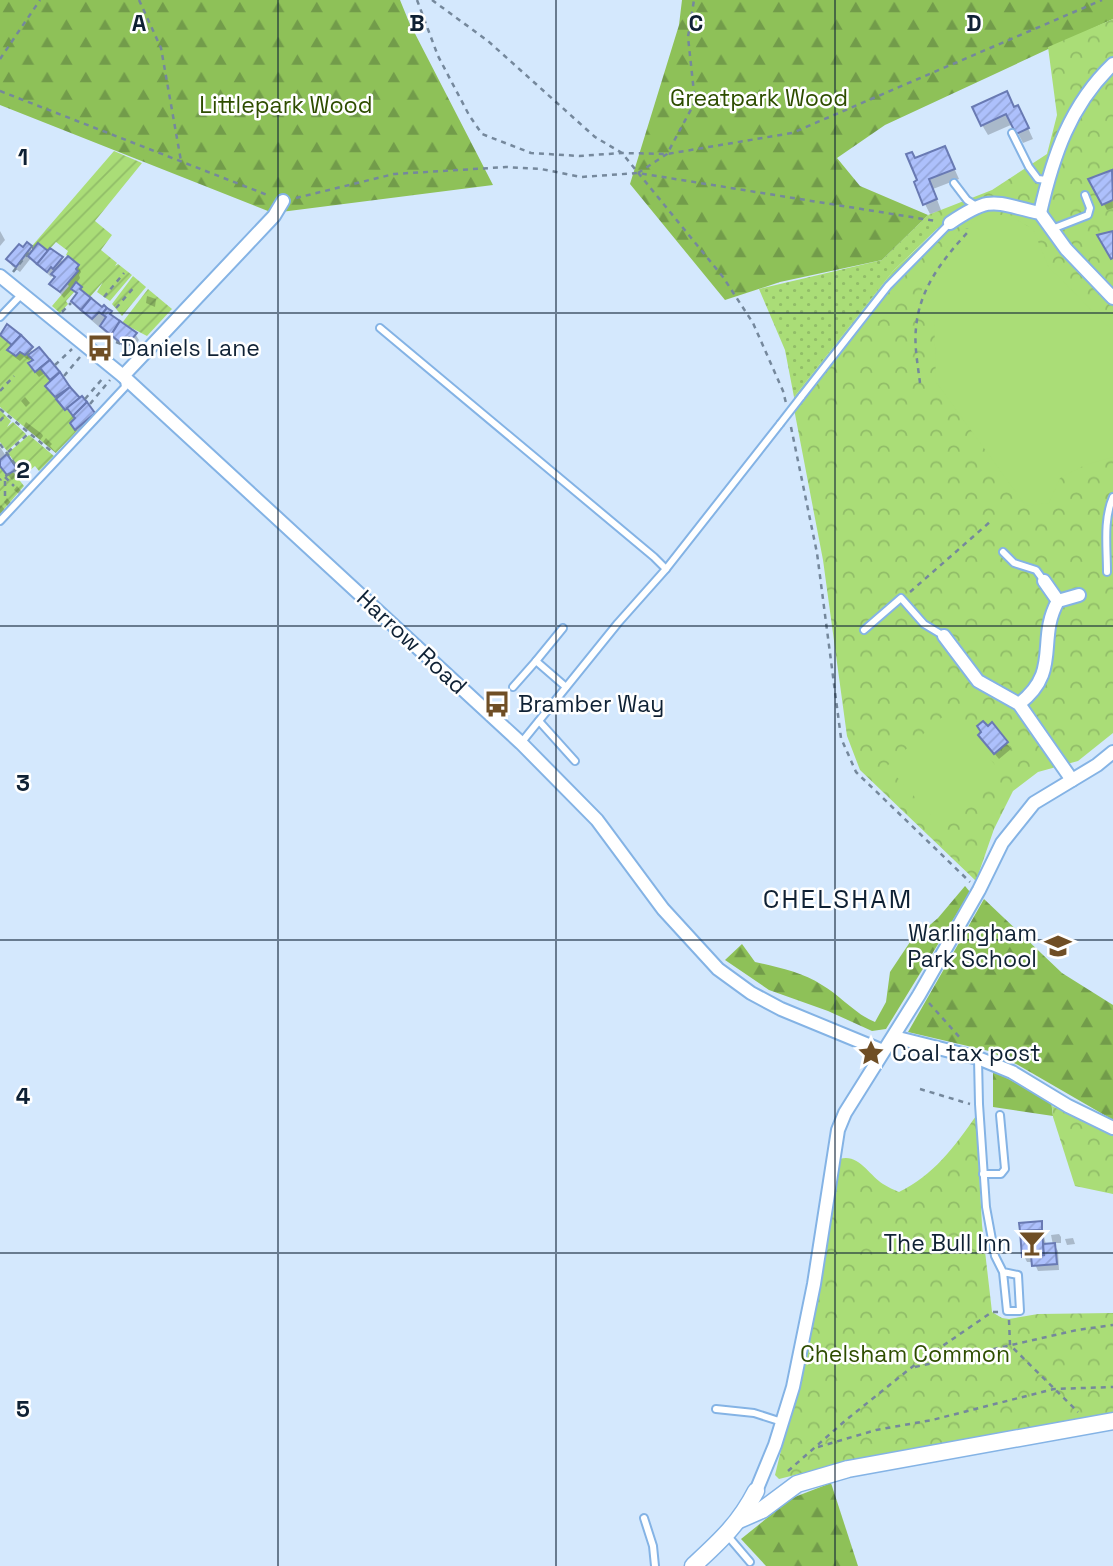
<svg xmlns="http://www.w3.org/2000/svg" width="1113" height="1566" viewBox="0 0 1113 1566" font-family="'Space Grotesk',sans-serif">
<defs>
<pattern id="grass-dots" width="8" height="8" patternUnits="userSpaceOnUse" patternTransform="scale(1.75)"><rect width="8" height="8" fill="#ad7"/><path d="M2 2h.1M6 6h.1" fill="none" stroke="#91bd68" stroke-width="1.8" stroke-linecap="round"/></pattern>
<pattern id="forest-firs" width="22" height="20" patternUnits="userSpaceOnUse" patternTransform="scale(1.75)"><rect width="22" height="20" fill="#8ec158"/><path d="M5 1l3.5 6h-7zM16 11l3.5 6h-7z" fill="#729c4a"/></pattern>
<pattern id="park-crowns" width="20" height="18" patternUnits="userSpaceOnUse" patternTransform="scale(1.75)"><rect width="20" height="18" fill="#ad7"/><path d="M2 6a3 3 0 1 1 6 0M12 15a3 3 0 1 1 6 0" fill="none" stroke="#91bd68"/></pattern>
<pattern id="garden-furrows" width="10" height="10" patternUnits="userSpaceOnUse" patternTransform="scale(1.75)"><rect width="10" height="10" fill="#ad7"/><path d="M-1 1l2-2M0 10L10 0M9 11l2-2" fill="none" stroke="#91bd68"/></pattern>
<pattern id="building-hatch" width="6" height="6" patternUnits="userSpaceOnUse" patternTransform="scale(1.75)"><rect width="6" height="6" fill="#adc0fc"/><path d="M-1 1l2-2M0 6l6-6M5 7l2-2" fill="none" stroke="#94a5d9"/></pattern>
</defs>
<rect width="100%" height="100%" fill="#d4e8fd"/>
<!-- grass -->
<polygon fill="url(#grass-dots)" points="928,215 938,228 893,271 794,397 785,350 759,289 882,260"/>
<!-- forest -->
<g fill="url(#forest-firs)">
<polygon points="0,0 400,0 409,22 493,185 273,213 0,105"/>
<polygon points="682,0 1113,0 1113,19 885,125 837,158 860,186 928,215 882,260 780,282 725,300 630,184 679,25"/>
<path d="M965 886 970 892 886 1029 872 1031 828 1011 769 990 725 960 742 944 755 962C777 967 802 972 822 985 841 996 855 1014 875 1022L886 1002 890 972 910 942 938 918Z"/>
<polygon points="984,899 1062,973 1113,1005 1113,1120 1018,1065 989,1051 908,1032"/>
<polygon points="993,1071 1051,1101 1053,1116 993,1107"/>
<polygon points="831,1483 858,1566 766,1566 741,1539 792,1498"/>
</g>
<!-- park -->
<g fill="url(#park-crowns)">
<polygon points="1113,19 1113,733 1078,761 1038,772 1013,791 994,829 976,881 860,770 847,736 823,560 795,414 794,397 893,271 938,229 928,215 992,190 1047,154 1057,115 1048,47"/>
<polygon points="1052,1106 1113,1136 1113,1194 1075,1186 1053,1117"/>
<path d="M976 1116 982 1225 992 1312 1002 1318 1009 1319 1038 1314 1113 1313V1415L819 1469 779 1479 775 1475 814 1315 836 1170 840 1159C858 1153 870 1176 883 1184 888 1187 894 1190 899 1192 933 1176 955 1146 976 1116Z"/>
</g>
<!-- garden -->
<g fill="url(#garden-furrows)">
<polygon points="114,151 142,163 95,221 112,235 101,250 117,263 115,266 118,264 132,275 110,301 97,292 103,282 90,297 80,289 82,287 76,282 75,291 66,301 68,304 60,313 52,306 69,286 67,284 78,271 76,269 79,264 66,255 68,251 56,242 48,251 38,243 34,248 32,246"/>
<polygon points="133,276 146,287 122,316 112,304"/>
<polygon points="148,289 172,309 147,336 122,323"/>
<polygon points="0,335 12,345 8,350 16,356 20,352 25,355 28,352 33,360 28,364 34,372 40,368 50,381 46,386 54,397 60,393 56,399 75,418 70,423 77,431 56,453 0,407"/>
<polygon points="0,410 11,421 7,427 13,422 26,434 7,451 0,442"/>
<polygon points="29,435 54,456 39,471 35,466 29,471 23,464 19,468 8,453"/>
<polygon points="0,466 7,475 13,472 24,486 0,514"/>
</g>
<!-- pitch -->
<g fill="#ad7">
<path d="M981 215H1008L1033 229 1049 268 1113 331V457L1085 465 1060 478 1049 503 1026 506 936 382 934 311 914 308C930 268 946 242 981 215Z"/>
<polygon points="948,712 998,768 938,823 887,766"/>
</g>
<!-- shadow -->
<g fill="#0003">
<polygon points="1014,109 1023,117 1033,139 1023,143 1013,124 988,135 982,125"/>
<polygon points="945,148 959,179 933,189 941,210 930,214 925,204 915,160"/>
<polygon points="1112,172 1113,208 1107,210 1090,180"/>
<polygon points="0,231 5,240 0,246"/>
<polygon points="27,244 33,252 49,253 51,251 64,263 78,266 81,272 79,275 80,278 76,284 102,309 110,313 114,318 135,334 139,340 136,344 133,342 126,349 105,332 76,307 73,301 77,296 73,288 64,298 52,284 56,279 53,275 51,277 31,258 20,272 12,266 9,260"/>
<polygon points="147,296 156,299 155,307 146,303"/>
<polygon points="7,327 34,353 38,350 79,401 94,414 97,420 80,435 75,429 76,420 51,392 52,382 45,373 39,377 33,370 32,358 29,360 24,357 20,361 13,356 10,350 12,347 1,334"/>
<polygon points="25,397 30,403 26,407 21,401"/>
<polygon points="26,422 42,434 43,436 40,440 25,428 24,426"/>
<polygon points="46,438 52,444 50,446 58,455 45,444 43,442"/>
<polygon points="0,447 19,475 12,480 0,465"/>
<polygon points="17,486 22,492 20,495 14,490"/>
<polygon points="7,498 12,504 9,508 4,502"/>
<polygon points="1,505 6,511 0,518 0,506"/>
<polygon points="991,725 1011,749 999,759 984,741 987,728"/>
<polygon points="1041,1223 1046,1245 1053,1245 1051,1235 1059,1234 1061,1237 1061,1243 1053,1243 1058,1251 1059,1270 1038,1271 1034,1262 1027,1262 1024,1256"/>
<polygon points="1073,1238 1075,1244 1067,1245 1065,1239"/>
</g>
<!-- building -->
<g fill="url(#building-hatch)" stroke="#697ab3" stroke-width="2">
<polygon points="1007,91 1014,107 1018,105 1029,128 1016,134 1006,114 981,126 972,107"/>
<polygon points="945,146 955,169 929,179 937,199 923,205 914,182 917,180 906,154 912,152 915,158"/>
<polygon points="1112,170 1113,200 1102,205 1088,179"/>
<polygon points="1113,231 1113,258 1111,259 1097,235"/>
<polygon points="27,242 32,246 16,267 6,259 19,244 23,247"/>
<polygon points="38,243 48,251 37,264 28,256"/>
<polygon points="50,248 63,257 53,269 51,267 47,272 37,264"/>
<polygon points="68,256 79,265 76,269 78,271 60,292 49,284 55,277 51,274"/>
<polygon points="76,282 82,287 80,289 91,298 81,310 71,301 77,293 71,289"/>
<polygon points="91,298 102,307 104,305 107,308 102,314 99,312 92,319 81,310"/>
<polygon points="107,308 112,311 110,314 120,321 111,335 100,326 106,317 102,314"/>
<polygon points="120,321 137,333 132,339 129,337 122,344 111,335"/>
<polygon points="7,324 21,335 12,345 0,335"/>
<polygon points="21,335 33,347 25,355 20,352 16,356 7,350"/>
<polygon points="39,347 50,360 35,372 28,363 33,360 28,355"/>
<polygon points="50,360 60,372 50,380 40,368"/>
<polygon points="60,372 70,387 55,397 45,386"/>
<polygon points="70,387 80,398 65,410 56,399"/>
<polygon points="82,396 87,402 73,416 67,408"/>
<polygon points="87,402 95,413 75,430 70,423 75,418 73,416"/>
<polygon points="7,454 17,469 7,475 0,466 0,460"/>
<polygon points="983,721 988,726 992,722 1008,742 994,754 978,735 981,732 977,726"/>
<polygon points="1042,1221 1042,1230 1020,1231 1019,1223"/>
<polygon points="1042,1230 1044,1255 1022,1257 1020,1231"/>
<polygon points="1055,1243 1057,1264 1032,1266 1031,1256 1044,1255 1043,1244"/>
</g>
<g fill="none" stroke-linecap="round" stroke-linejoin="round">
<!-- service casing -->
<g stroke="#84b3e5" stroke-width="10">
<g id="service">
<polyline points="1012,133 1029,167 1038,179 1047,180"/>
<polyline points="954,183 967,200 976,206"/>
<polyline points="1052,229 1088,215 1090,208 1085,195"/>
<polyline points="0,317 22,294"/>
<polyline points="380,328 654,557 666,569"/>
<polyline points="801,397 888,286 949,224"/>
<polyline points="0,521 125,387 124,380"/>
<polyline points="1003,552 1014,563 1036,570 1044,581"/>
<path d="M1107 572C1107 547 1103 520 1113 497"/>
<polyline points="563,628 536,661 566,687"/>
<polyline points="864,630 901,598 924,624 944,636"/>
<polyline points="513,687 536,661"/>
<polyline points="539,721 575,761"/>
<polyline points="521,743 618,623 666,569 780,424"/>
<polyline points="978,1059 979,1104 986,1207 995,1256 1003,1272 1007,1311 1020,1311 1018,1275 1003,1272"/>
<polyline points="983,1174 1001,1174 1005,1169 1000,1115"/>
<polyline points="716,1409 754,1413 782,1422"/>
<polyline points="644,1518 653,1546 655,1566"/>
<polyline points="727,1535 750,1562"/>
</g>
</g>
<!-- minor casing -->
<g stroke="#84b3e5" stroke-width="16">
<g id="minor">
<path d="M1040 213C1053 156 1070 105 1113 64"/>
<path d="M950 223C993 194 993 203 1040 213L1066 249 1113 298"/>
<polyline points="0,276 123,376 521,743 597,820 663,909 718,969 751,993 781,1009 883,1051"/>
<polyline points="123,376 274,216 283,201"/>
<polyline points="1044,581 1058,601"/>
<polyline points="944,636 978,681 1019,704 1072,780"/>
<path d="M1019 704C1062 671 1036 640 1058 601L1079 595"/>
<polyline points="894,1037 978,1058 1012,1072 1068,1106 1113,1128"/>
<polyline points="756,1491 775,1445 793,1387 814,1284 838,1130 845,1113 919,995 979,890 1002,843 1034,803 1097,765 1113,752"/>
</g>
</g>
<!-- tertiary casing -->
<g stroke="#84b3e5" stroke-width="19">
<g id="tertiary">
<polyline points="739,1520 762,1510 797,1484 848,1469 1113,1421"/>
<path d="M693 1566C720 1541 739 1524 756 1491"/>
</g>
</g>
<!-- path -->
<g stroke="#75889c" stroke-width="2.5" stroke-dasharray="5 5" stroke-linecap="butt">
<polyline points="139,0 161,48 181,161"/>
<polyline points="417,0 438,56 469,115 482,134 531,153 579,156 622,153 667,154 792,133 1102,0"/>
<polyline points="432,0 488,41 595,137 622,153 723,277 753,323 783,391 786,403"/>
<polyline points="0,59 40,0"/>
<polyline points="0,91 270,196"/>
<polyline points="638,173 667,154 695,102 688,37 694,0"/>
<polyline points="296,198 394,174 506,167 541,169 581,177 638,173 936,221"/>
<polyline points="13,272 33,247"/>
<polyline points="104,297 124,273"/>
<polyline points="116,308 135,286"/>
<polyline points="62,312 71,303"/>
<polyline points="116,342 126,346 136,341"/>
<polyline points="55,365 72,349"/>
<polyline points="64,376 80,357"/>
<path d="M920 383C918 366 914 346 916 328 919 290 942 260 967 233V228"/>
<polyline points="0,391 14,376"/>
<polyline points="85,399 103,378"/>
<polyline points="90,404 110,380"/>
<polyline points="0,409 51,451"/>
<polyline points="0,421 6,414"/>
<polyline points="791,427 817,553 841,738 856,772 970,882"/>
<polyline points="0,444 18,468 0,480"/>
<polyline points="8,452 29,433"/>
<polyline points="5,477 14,486"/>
<polyline points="5,496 5,477"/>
<polyline points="910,592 991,521"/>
<polyline points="929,1003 962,1040"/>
<polyline points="920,1089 970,1104"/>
<polyline points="1009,1320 1010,1345 1078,1412"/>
<polyline points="915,1367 1077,1330 1113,1325"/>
<polyline points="818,1447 876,1430 932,1420 1054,1389 1113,1387"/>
<polyline points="788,1471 846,1420 912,1367 992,1312 999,1312"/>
</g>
<!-- service -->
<use href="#service" stroke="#fff" stroke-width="6"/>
<!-- minor -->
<use href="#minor" stroke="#fff" stroke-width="12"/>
<!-- tertiary -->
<use href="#tertiary" stroke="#fff" stroke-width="16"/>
<!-- service-bridge casing -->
<g stroke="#84b3e5" stroke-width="10" stroke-linecap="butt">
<polyline id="service-bridge" points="780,424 801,397"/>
</g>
<!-- service-bridge -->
<use href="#service-bridge" stroke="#fff" stroke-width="6"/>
</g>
<!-- grid -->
<path fill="none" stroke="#0f2134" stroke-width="2" stroke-opacity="0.55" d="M278 0V1566M556 0V1566M835 0V1566M0 313H1113M0 626H1113M0 940H1113M0 1253H1113"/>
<!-- icons -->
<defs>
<g id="bus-bare" transform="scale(2.1)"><path d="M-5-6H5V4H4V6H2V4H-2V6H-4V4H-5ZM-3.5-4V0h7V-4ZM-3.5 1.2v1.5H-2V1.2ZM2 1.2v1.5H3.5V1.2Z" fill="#6f4e25" stroke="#fff" stroke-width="2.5" paint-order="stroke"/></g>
<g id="school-bare" transform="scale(2.1)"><path d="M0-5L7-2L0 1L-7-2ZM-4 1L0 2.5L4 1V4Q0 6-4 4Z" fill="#6f4e25" stroke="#fff" stroke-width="2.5" paint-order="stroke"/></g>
<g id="sight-bare" transform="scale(2.1)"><path d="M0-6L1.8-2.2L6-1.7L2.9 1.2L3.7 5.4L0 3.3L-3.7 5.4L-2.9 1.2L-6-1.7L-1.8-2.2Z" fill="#6f4e25" stroke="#fff" stroke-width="2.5" paint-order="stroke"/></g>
<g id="bar-bare" transform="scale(2.1)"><path d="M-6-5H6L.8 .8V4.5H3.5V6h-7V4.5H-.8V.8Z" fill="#6f4e25" stroke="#fff" stroke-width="2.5" paint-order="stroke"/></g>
</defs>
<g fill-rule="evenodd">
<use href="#bus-bare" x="100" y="348"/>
<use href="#bus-bare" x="497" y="704"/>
<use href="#school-bare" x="1058" y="946"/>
<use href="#sight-bare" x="871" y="1053"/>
<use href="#bar-bare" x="1032" y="1243"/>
</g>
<g text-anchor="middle" stroke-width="5" stroke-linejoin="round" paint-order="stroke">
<!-- park labels -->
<g font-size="23" fill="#2e4d00" stroke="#fff">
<text x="759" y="106">Greatpark Wood</text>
<text x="286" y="113">Littlepark Wood</text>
<text x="905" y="1362">Chelsham Common</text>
</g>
<!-- poi labels -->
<g font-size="23" fill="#0f2134" stroke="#fff" text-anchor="start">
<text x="121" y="356">Daniels Lane</text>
<text x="518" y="712">Bramber Way</text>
<text x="1037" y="941" text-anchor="end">Warlingham<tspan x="1037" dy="26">Park School</tspan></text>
<text x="892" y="1061">Coal tax post</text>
<text x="1011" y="1251" text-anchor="end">The Bull Inn</text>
</g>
<!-- street labels -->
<g font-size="23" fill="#0f2134" stroke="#fff">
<text transform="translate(412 642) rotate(43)" y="8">Harrow Road</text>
</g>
<!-- quarter labels -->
<g font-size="26" letter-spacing="2" fill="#0f2134" stroke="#fff">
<text x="838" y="908">CHELSHAM</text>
</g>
</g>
<g font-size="23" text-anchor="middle" font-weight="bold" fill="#0f2134" stroke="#fff" stroke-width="5" stroke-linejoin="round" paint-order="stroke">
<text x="139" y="31">A</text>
<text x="417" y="31">B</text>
<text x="696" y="31">C</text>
<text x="974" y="31">D</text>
<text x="23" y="165">1</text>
<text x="23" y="478">2</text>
<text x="23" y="791">3</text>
<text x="23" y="1104">4</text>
<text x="23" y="1417">5</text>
</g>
</svg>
